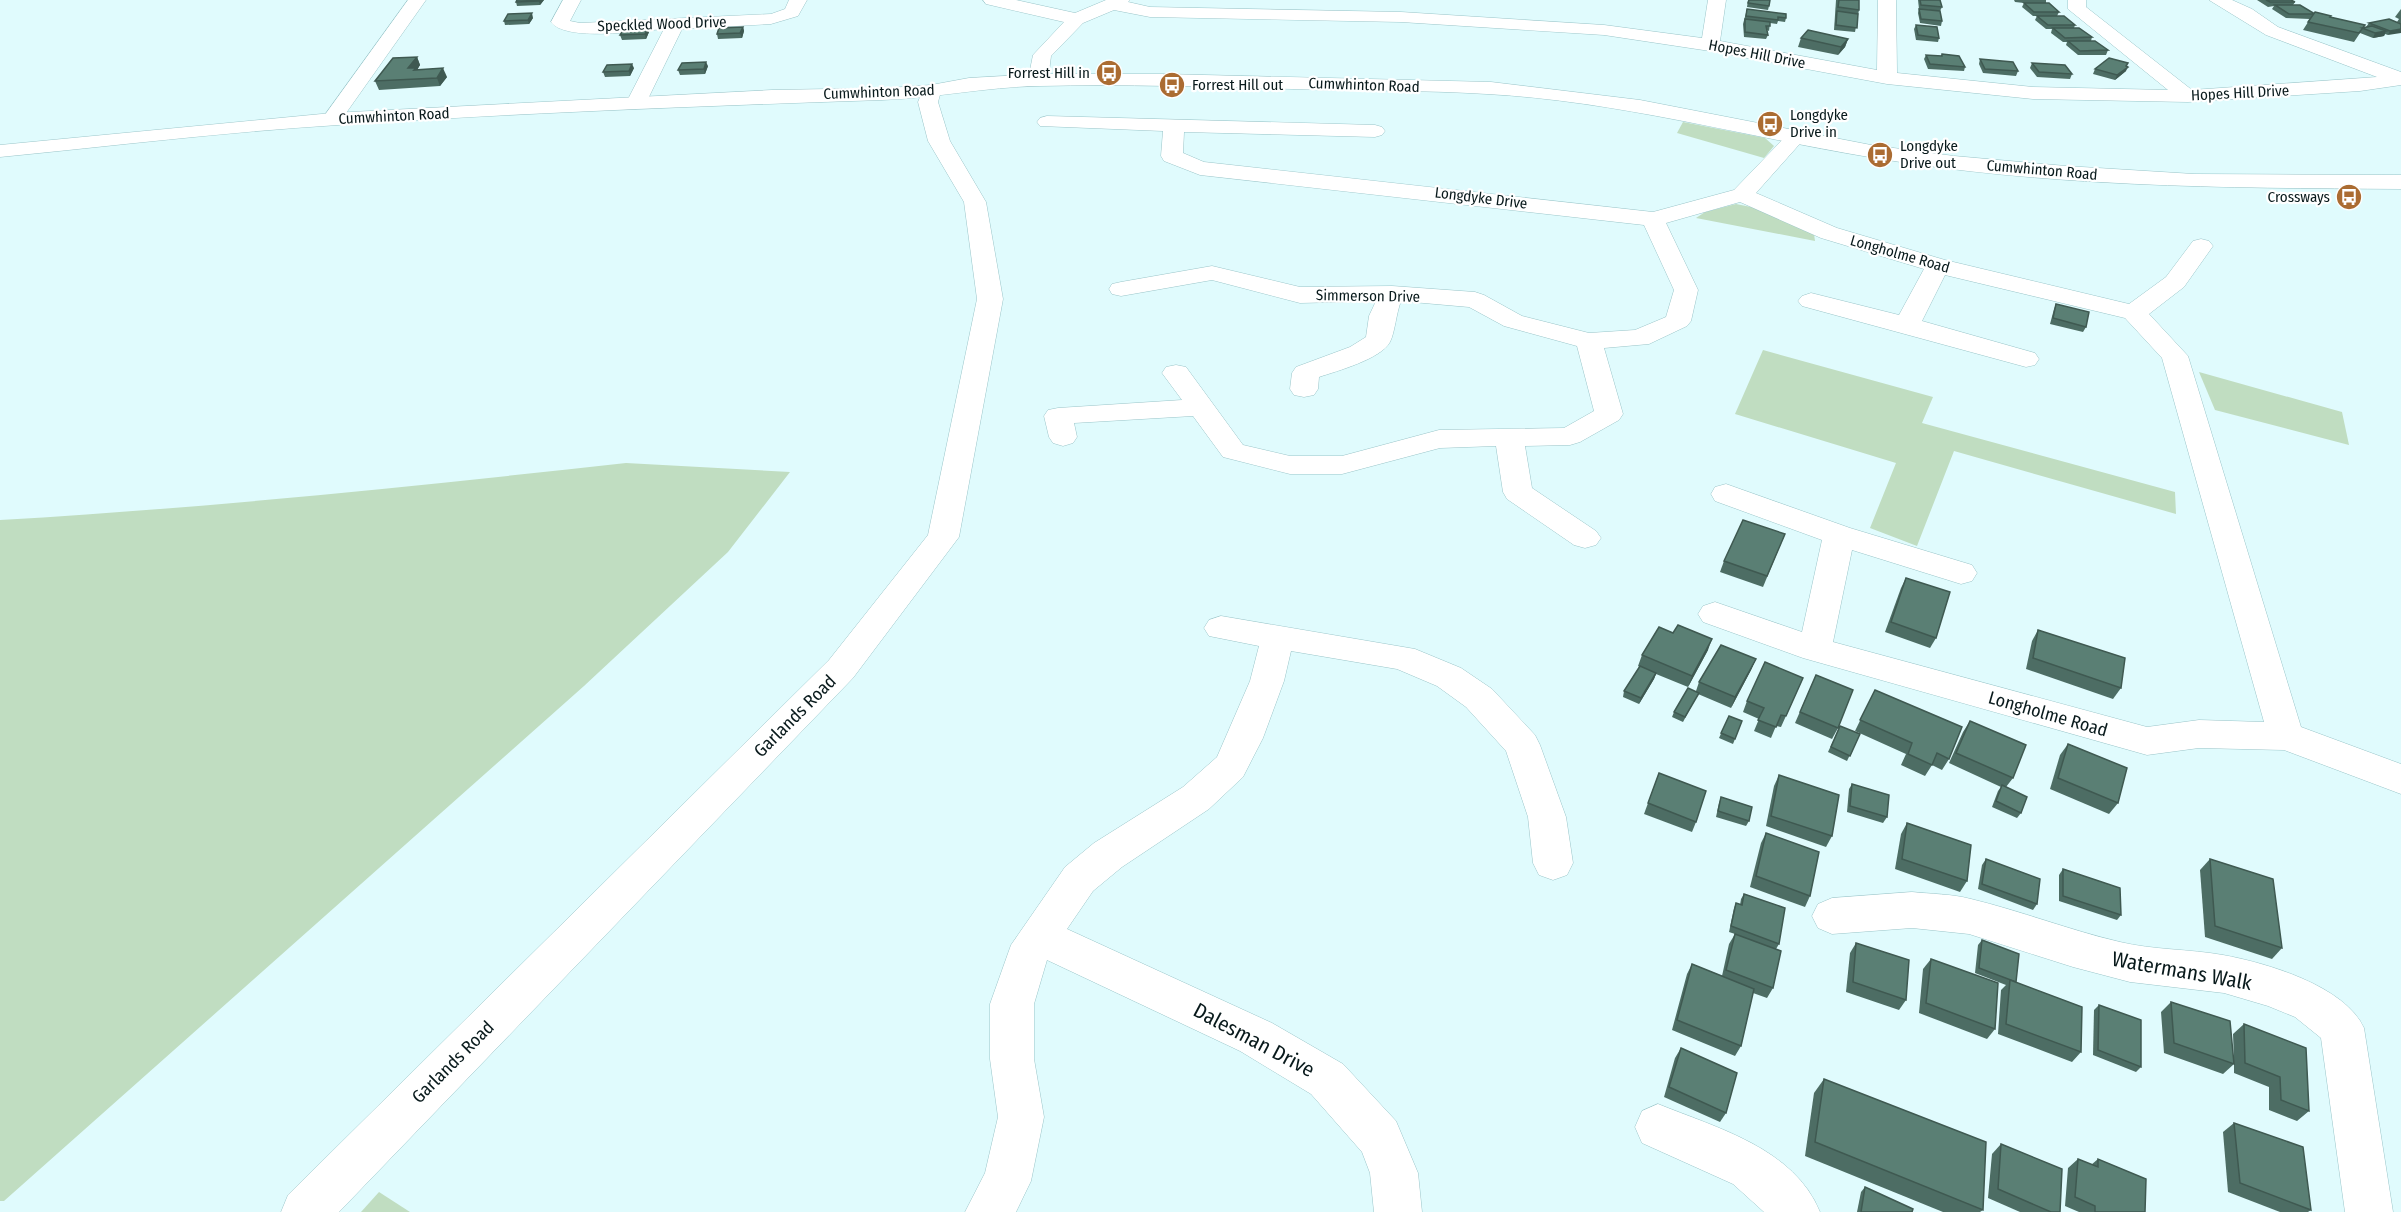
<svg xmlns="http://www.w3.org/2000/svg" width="2401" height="1212" viewBox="0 0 2401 1212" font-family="'Fira Sans Condensed',sans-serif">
<rect width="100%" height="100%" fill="#e0fbfd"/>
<!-- green -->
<g fill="#c0ddc1">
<polygon points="1683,122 1765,138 1774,146 1764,158 1677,133"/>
<polygon points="1736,204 1756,208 1814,234 1815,241 1696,218 1705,212"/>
<polygon points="1763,350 1933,397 1922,423 2175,492 2176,514 1954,451 1917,546 1870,528 1896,463 1735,414"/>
<polygon points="2199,372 2342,412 2349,445 2215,410"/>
<path d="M626 463 790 472 728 552 584 686 4 1201H0V520C209 508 418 486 626 463Z"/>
<polygon points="379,1192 410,1212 361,1212"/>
</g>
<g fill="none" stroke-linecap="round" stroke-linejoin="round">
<!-- minor casing -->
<g stroke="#9ac5c9" stroke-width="1">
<g id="minor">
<polygon points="408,0 426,0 339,123 325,123 322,119"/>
<path d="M563 0H581L570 21 580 23 771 14 785 9 789 0H807L798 16 771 24 682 29 646 103 643 107H629L626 103 664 29C639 31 565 42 551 22Z"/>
<polygon points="983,0 1016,0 1075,13 1106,0 1130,0 1128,2 1150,7 1401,12 1604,25 1702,38 1708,0 1726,0 1720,41 1877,70 1878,0 1896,0 1897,73 2033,87 2168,90 2068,9 2068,0 2086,0 2086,7 2192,90 2377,77 2266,35 2209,0 2232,0 2252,9 2278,27 2401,72 2401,85 2360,91 2188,102 2033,99 1887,84 1710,51 1604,35 1401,22 1150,17 1114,10 1083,23 1051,56 1048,80 1045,84 1031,84 1028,80 1033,55 1064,22 986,4"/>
<polygon points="931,85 938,87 941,91 938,102 950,141 986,202 1003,299 959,537 853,678 339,1212 281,1212 288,1195 829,660 928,535 977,299 964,202 928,141 918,102 924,87"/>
<path d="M1047 116 1375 125 1382 127 1385 131 1382 135 1375 137 1184 132 1183 153 1204 162 1653 212 1734 190 1788 134 1795 132 1802 134 1805 138 1756 193 1837 228 1945 260 2129 304 2166 277 2193 241 2201 239 2209 241 2213 246 2184 287 2149 314 2188 356 2301 727 2401 764V794L2284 750 2199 748 2147 755 1803 658 1703 622 1698 614 1703 606 1715 602 1802 632 1822 540 1715 501 1711 494 1715 487 1726 484 1850 528 1972 565 1977 573 1972 581 1961 584 1852 550 1833 642 2147 727 2199 720 2264 722 2162 358 2125 318 1945 275 1922 321 2035 353 2039 359 2035 365 2026 367 1802 306 1798 301 1802 296 1811 293 1899 315 1924 269 1821 238 1740 202 1666 223 1698 290 1691 321 1687 326 1649 344 1604 348 1623 414 1619 420 1580 442 1570 445 1525 446 1532 488 1596 531 1601 538 1596 545 1585 548 1574 545 1507 499 1503 492 1496 446 1440 448 1342 474H1290L1223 457 1193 416 1074 423 1077 437 1073 443 1063 446 1053 443 1049 437 1044 416 1048 410 1058 408 1182 400 1162 373 1166 367 1176 365 1186 367 1243 445 1290 456H1342L1439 430 1564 428 1594 411 1577 346 1504 326 1469 307 1401 301C1396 314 1395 332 1390 342 1381 359 1337 371 1319 377L1318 389 1314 395 1304 397 1294 395 1290 389 1292 373 1296 367 1350 347 1366 337 1369 316 1376 301 1300 303 1212 280 1121 296 1112 294 1109 289 1112 284 1121 282 1212 266 1300 287 1392 286 1475 292 1484 295 1522 316 1589 333 1635 330 1666 317 1674 290 1644 225 1200 175 1164 161 1161 156 1163 131 1040 126 1037 122 1040 118Z"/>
<polygon points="1221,616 1415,649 1461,668 1492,689 1535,735 1540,745 1566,817 1573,863 1567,875 1553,880 1539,875 1533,863 1528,817 1506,751 1466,707 1437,686 1397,669 1291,651 1284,681 1263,738 1243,777 1209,809 1122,867 1093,891 1067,929 1272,1023 1343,1064 1396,1121 1418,1173 1422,1212 1374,1212 1370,1173 1362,1152 1311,1094 1240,1051 1047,960 1034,1004 1034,1059 1044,1117 1031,1181 1016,1212 965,1212 985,1173 998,1117 990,1059 990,1004 1011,945 1065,867 1094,843 1183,787 1217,757 1250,681 1259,646 1209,636 1204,628 1209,620"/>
<path d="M1912 892C1931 894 1952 894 1971 899 2021 911 2069 930 2120 942 2153 950 2189 949 2223 955 2267 963 2345 986 2364 1028L2393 1212H2345L2321 1038 2295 1017 2268 1006 2224 993 2130 982 2073 967 1969 934 1912 928 1832 934 1818 928 1812 916 1818 904 1832 898Z"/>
<path d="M1658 1104C1717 1128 1794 1148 1820 1212H1764L1733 1184 1642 1143 1635 1127 1642 1111Z"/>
</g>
</g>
<!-- tertiary casing -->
<g stroke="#9ac5c9" stroke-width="1">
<path id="tertiary" d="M1038 74H1164L1491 82 1640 100 1871 145 1954 156 2066 166 2194 174 2401 175V189C2223 188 2045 187 1869 157 1742 136 1617 101 1487 94 1423 90 1358 91 1293 89 1209 87 1124 84 1039 86 986 87 935 98 882 100 701 106 519 113 338 125 225 132 112 146 0 157V145L332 113 772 90 888 88 931 85 969 78Z"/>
</g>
<!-- minor -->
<use href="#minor" fill="#fff" fill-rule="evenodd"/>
<!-- tertiary -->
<use href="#tertiary" fill="#fff" fill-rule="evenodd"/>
</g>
<!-- wall -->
<g fill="#4d6d64">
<polygon points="517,0 544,0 540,5 517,6 516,2"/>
<polygon points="1748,0 1769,6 1768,10 1747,7"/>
<polygon points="1836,0 1859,0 1859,10 1855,32 1834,30"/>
<polygon points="1918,0 1940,0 1942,7 1940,11 1919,9"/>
<polygon points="2014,0 2046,0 2046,3 2059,12 2057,16 2075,25 2074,28 2092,37 2091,41 2108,50 2106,55 2078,55 2066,45 2067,42 2063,42 2051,33 2052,29 2046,29 2035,20 2037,16 2033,16 2022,7 2024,3 2015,2"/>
<polygon points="2257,0 2291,0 2295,2 2293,5 2314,14 2330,17 2363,28 2367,27 2366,27 2369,23 2401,24 2388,35 2385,34 2384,36 2373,38 2360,33 2354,42 2303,30 2310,19 2286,18 2272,9 2274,6 2268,7"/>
<polygon points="1747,9 1786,18 1785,22 1778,21 1777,24 1770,23 1769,31 1767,30 1768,35 1766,39 1744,37 1743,24"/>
<polygon points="1919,9 1942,21 1941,26 1920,23 1918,13"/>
<polygon points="2401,9 2401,24 2397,22 2399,19 2395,17"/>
<polygon points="533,18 529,24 505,25 504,21"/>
<polygon points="1916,25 1939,38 1938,42 1916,40 1914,29"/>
<polygon points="743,27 744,31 742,38 718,39 717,34"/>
<polygon points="649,32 646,39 622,40 620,35"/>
<polygon points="1801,38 1848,39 1845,47 1838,55 1798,47"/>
<polygon points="1942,54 1965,67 1964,71 1928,69 1924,59 1926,55 1941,56"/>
<polygon points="417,57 420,65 417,70 447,77 440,86 379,90 375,81"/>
<polygon points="1980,59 2018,71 2016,76 1983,73 1979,64"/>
<polygon points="2032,63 2072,74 2070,79 2037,77 2030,68"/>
<polygon points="708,66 705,74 680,75 678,70"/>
<polygon points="634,68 630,76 605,77 603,72"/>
<polygon points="2095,69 2126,71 2115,80 2093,74"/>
<polygon points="2056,304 2086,327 2083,332 2050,324 2054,309"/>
<polygon points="1785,534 1763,587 1720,572 1724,561"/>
<polygon points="1906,578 1936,638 1930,648 1885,632 1901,588"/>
<polygon points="2038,630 2121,688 2113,699 2026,669 2032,641"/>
<polygon points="1708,650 1688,687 1656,674 1654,679 1639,704 1623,697 1624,691 1640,667 1638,666 1642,655"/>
<polygon points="1756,659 1751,670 1731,708 1698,694 1683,722 1672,717 1674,712 1696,691 1699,682"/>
<polygon points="1816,675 1838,728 1832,739 1795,723"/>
<polygon points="1803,678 1781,727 1776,726 1771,738 1754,731 1759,719 1743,712 1747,701"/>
<polygon points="1875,690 1949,759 1942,770 1932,765 1925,776 1901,765 1906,754 1855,731"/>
<polygon points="1729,716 1742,721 1733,744 1719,738"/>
<polygon points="1970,721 2013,778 2006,787 2021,813 2017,818 1992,807 1998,791 2001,787 1949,763 1963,732"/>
<polygon points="1840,726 1860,734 1847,761 1828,752"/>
<polygon points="2068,744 2118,803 2109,814 2050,789 2060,755"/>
<polygon points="1659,773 1696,822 1692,832 1644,814"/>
<polygon points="1779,775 1832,836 1826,847 1766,826 1774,786"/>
<polygon points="1852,784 1887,817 1883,823 1847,812 1849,789"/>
<polygon points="1721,797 1749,821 1746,826 1716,817 1719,803"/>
<polygon points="1907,823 1967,881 1960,892 1895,869 1901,834"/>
<polygon points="1766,833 1810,896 1805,907 1750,887 1761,843"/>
<polygon points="1986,859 2037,904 2033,910 1978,889 1982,865"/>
<polygon points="2210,859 2282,948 2272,959 2205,937 2200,870"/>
<polygon points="2063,869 2121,915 2117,920 2059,901 2059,875"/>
<polygon points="1744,894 1779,944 1776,949 1773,988 1767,998 1753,993 1741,1046 1735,1056 1672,1030 1687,974 1692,964 1722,976 1729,944 1735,934 1729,932 1734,908 1736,903 1740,905 1741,899"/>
<polygon points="1982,940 2015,982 2081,1052 2072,1062 1998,1034 2001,990 2006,985 1975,973 1978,945"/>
<polygon points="1856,943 1906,1000 1899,1010 1846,992 1850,953"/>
<polygon points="1931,959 1995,1029 1987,1039 1919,1013 1923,969"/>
<polygon points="2171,1002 2234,1061 2233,1034 2244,1024 2309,1111 2297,1121 2269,1110 2269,1087 2234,1073 2234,1064 2223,1074 2164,1053 2161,1012"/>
<polygon points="2099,1005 2141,1067 2136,1072 2093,1055 2094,1010"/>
<polygon points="1681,1048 1726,1113 1720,1122 1664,1097 1675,1058"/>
<polygon points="1824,1079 1983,1210 1980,1212 1943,1212 1805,1156 1814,1093"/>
<polygon points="2234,1123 2311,1210 2308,1212 2280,1212 2228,1192 2223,1132"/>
<polygon points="2001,1144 2060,1212 2020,1212 1988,1198 1992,1154"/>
<polygon points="2078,1159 2091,1165 2098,1159 2145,1212 2079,1212 2065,1206 2068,1168"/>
<polygon points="1865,1187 1912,1212 1857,1212 1861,1192"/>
</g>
<!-- shaded-wall -->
<g fill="#3f5951">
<polygon points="540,0 544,0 540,5 539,1"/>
<polygon points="532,13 533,18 529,24 528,20"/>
<polygon points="743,27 744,31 742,38 740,33"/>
<polygon points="648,28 649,32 646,39 645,34"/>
<polygon points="2401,29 2401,33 2388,35 2390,31"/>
<polygon points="2386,31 2384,36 2373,38 2375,33"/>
<polygon points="1848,39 1845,47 1838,55 1841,47"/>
<polygon points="417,57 420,65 417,70 408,68"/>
<polygon points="706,62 708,66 705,74 704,69"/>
<polygon points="632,64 634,68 630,76 629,71"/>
<polygon points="2128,67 2126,71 2115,80 2117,75"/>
<polygon points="443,68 447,77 440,86 437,78"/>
<polygon points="1712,639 1708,650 1688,687 1692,676"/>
<polygon points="1756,659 1751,670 1731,708 1735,697"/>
<polygon points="1656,673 1654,679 1639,704 1641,698"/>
</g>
<!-- building -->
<g fill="#5a7f74" stroke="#3f5951" stroke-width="1.5">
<polygon points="517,0 540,0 539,1 516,2"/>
<polygon points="1749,0 1770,0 1769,6 1748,3"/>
<polygon points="1839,0 1859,0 1859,10 1838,7"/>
<polygon points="1920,0 1940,0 1942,7 1921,5"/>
<polygon points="2266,0 2291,0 2295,2 2270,2"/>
<polygon points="2024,3 2049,3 2059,12 2034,12"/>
<polygon points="2275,5 2300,5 2315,14 2289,14"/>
<polygon points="1747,9 1786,14 1786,18 1778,17 1778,20 1746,16"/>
<polygon points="1919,9 1940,11 1942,21 1921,19"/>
<polygon points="1837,11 1858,14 1857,28 1836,25"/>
<polygon points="2315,12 2331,16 2330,17 2365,25 2359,33 2308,22"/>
<polygon points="532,13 528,20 504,21 508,14"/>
<polygon points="2037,16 2064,16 2075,25 2048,25"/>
<polygon points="1745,19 1770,22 1770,26 1766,26 1768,35 1745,32"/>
<polygon points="2389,19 2401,24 2401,29 2390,31 2369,23"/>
<polygon points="1916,25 1937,27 1939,38 1918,35"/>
<polygon points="2372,26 2386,31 2375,33 2362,28"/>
<polygon points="743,27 740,33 717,34 719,28"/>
<polygon points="648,28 645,34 620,35 624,29"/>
<polygon points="2053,28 2079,28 2092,37 2065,38"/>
<polygon points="1808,30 1848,39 1841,47 1801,38"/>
<polygon points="2068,41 2095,41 2108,50 2080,51"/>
<polygon points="1942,54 1959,56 1965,67 1930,64 1926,55 1942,56"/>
<polygon points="417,57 408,68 416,68 414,70 443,68 437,78 375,81 393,58"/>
<polygon points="2109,58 2128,63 2126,66 2128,67 2117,75 2095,69"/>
<polygon points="1980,59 2013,62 2018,71 1985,69"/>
<polygon points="706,62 704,69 678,70 682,63"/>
<polygon points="2032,63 2065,65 2072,74 2039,72"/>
<polygon points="632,64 629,71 603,72 607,65"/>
<polygon points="2056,304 2089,312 2086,327 2053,318"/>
<polygon points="1743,520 1785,534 1767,576 1724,561"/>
<polygon points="1906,578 1950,592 1936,638 1891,622"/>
<polygon points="1678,625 1712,639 1692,676 1642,655 1659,627 1673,633"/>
<polygon points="2038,630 2125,658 2121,688 2033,658"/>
<polygon points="1721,645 1756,659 1735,697 1699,682"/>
<polygon points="1765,662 1803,678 1786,716 1781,715 1776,727 1758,720 1764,708 1747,701"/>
<polygon points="1640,666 1656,673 1641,698 1624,691"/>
<polygon points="1816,675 1853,690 1838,728 1800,712"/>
<polygon points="1688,688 1699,693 1685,717 1674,712"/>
<polygon points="1875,690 1962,727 1949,759 1937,753 1932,765 1908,754 1912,743 1860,720"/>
<polygon points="1729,716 1742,721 1735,739 1721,733"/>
<polygon points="1970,721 2026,745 2013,778 1956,753"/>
<polygon points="1840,726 1860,734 1850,756 1831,747"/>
<polygon points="2068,744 2127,768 2118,803 2058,778"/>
<polygon points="1659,773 1706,791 1696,822 1648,803"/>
<polygon points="1779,775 1839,795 1832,836 1771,816"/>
<polygon points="1852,784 1889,795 1887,817 1850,806"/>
<polygon points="2002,785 2027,797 2021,813 1996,801"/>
<polygon points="1721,797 1752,807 1749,821 1718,811"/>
<polygon points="1907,823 1971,845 1967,881 1902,859"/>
<polygon points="1766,833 1819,852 1810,896 1756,876"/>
<polygon points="1986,859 2040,879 2037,904 1982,884"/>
<polygon points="2210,859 2273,879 2282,948 2215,926"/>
<polygon points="2063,869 2120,888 2121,915 2063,896"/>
<polygon points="1744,894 1785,908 1779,944 1731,926 1736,903 1742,905"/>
<polygon points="1735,934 1781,951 1773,988 1726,970"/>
<polygon points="1982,940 2019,954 2016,982 1979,968"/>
<polygon points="1856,943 1909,960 1906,1000 1853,982"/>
<polygon points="1931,959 1998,983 1995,1029 1926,1003"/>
<polygon points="1692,964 1754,989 1741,1046 1677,1020"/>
<polygon points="2010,980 2082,1007 2081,1052 2006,1024"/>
<polygon points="2171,1002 2230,1021 2234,1064 2174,1043"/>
<polygon points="2099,1005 2141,1020 2141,1067 2098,1050"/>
<polygon points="2244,1024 2306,1048 2309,1111 2281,1100 2280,1077 2245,1063"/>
<polygon points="1681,1048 1737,1073 1726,1113 1669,1087"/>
<polygon points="1824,1079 1986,1142 1983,1210 1815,1142"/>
<polygon points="2234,1123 2303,1147 2311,1210 2240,1183"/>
<polygon points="2001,1144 2062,1169 2060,1212 2051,1212 1998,1189"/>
<polygon points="2078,1159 2098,1167 2098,1159 2146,1179 2145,1212 2095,1212 2095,1206 2075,1197"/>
<polygon points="1865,1187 1913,1209 1912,1212 1861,1212"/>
</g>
<!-- icons -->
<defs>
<g id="bus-disc" transform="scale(1.35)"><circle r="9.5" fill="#ab6c32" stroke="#fff"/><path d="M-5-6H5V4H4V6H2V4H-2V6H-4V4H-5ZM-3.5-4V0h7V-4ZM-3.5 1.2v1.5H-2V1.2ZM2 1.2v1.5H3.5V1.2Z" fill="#fff"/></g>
</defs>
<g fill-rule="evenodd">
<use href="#bus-disc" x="1109" y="73"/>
<use href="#bus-disc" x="1172" y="85"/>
<use href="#bus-disc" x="1770" y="124"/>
<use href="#bus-disc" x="1880" y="155"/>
<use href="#bus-disc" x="2349" y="197"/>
</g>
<g text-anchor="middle" stroke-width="4.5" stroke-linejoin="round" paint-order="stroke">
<!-- far-street labels -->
<g font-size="15" fill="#091a1c" stroke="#fff">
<text transform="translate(662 24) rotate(-2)" y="5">Speckled Wood Drive</text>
<text transform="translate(1757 54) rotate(11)" y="5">Hopes Hill Drive</text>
<text transform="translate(1364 85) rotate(2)" y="5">Cumwhinton Road</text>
<text transform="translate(879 92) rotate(-2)" y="5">Cumwhinton Road</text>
<text transform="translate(2240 93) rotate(-3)" y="5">Hopes Hill Drive</text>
<text transform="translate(394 116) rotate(-3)" y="5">Cumwhinton Road</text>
<text transform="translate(2042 170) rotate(5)" y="5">Cumwhinton Road</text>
<text transform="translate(1481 198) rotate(7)" y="5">Longdyke Drive</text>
<text transform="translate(1900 254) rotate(16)" y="5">Longholme Road</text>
<text transform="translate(1368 296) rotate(1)" y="5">Simmerson Drive</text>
</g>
<!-- far-poi labels -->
<g font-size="15" fill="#091a1c" stroke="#fff" text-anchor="start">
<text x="1090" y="78" text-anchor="end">Forrest Hill in</text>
<text x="1192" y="90">Forrest Hill out</text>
<text x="1790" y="120">Longdyke<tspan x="1790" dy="17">Drive in</tspan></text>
<text x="1900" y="151">Longdyke<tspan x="1900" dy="17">Drive out</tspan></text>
<text x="2330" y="202" text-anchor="end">Crossways</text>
</g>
<!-- street labels -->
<g font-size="18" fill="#091a1c" stroke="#fff">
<text transform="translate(2048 714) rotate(16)" y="6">Longholme Road</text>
<text transform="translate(795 716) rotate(-45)" y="6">Garlands Road</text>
<text transform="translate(453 1062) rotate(-45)" y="6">Garlands Road</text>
</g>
<!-- near-street labels -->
<g font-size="21" fill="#091a1c" stroke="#fff">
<text transform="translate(2182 971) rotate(10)" y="7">Watermans Walk</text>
<text transform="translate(1254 1040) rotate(28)" y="7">Dalesman Drive</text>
</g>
</g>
</svg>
